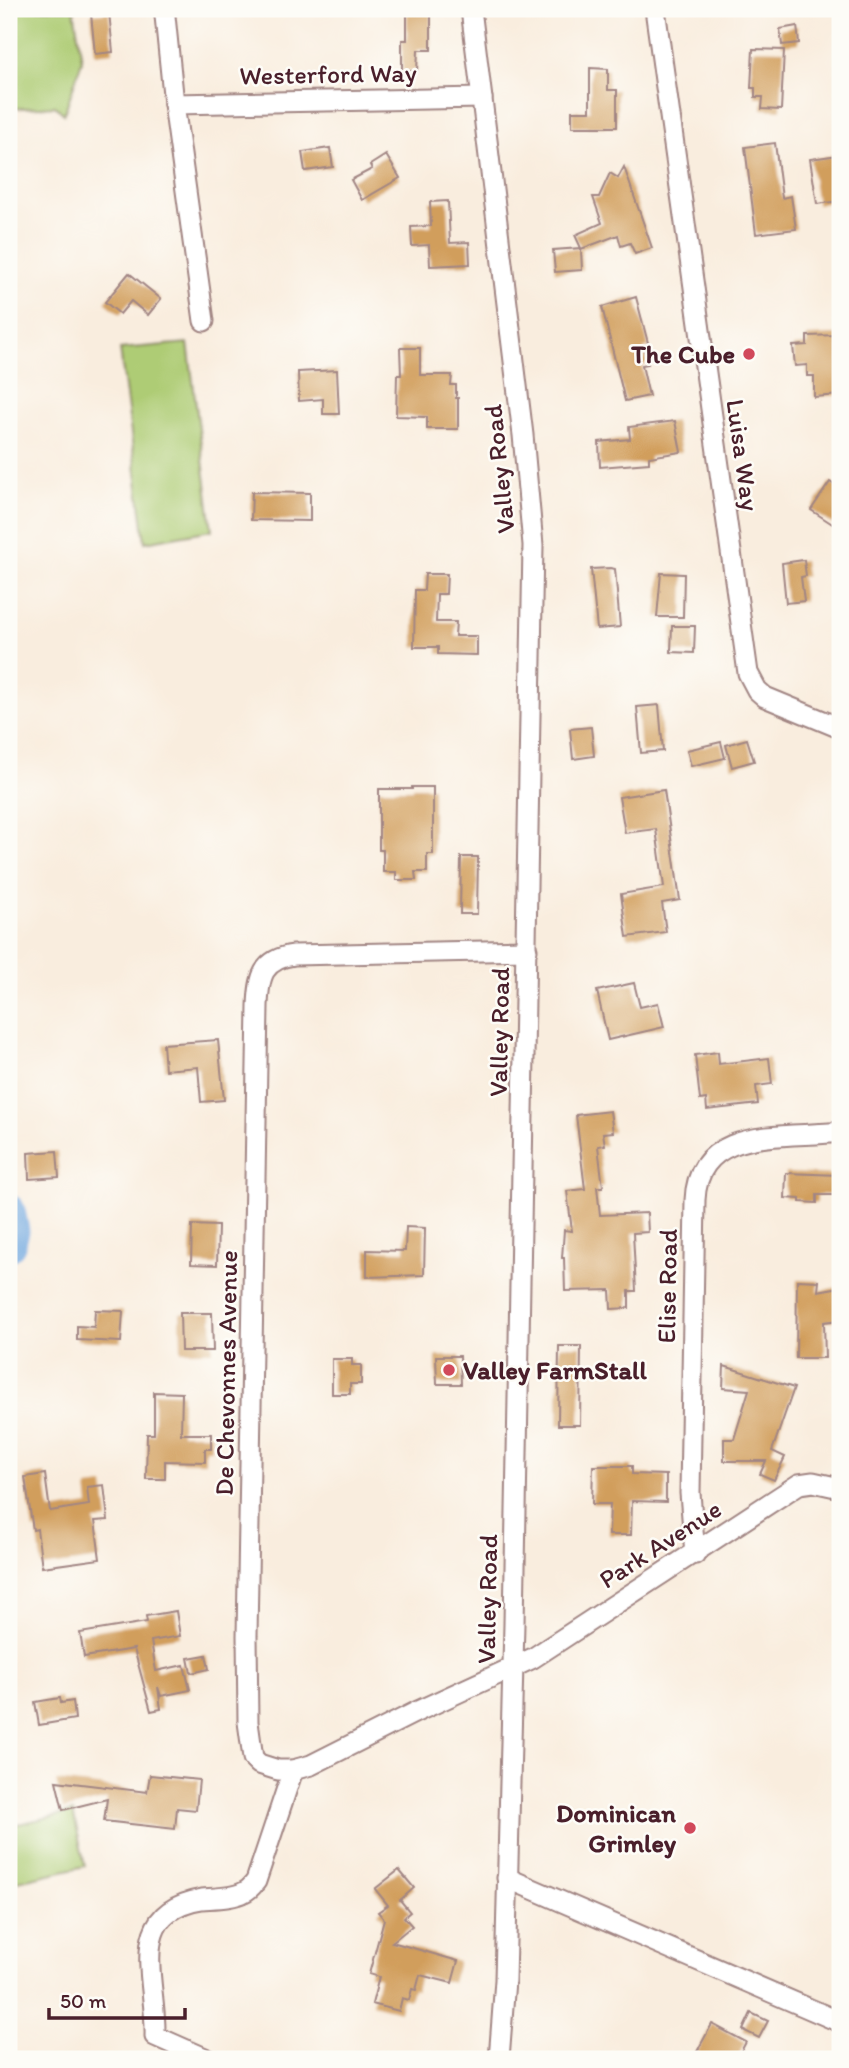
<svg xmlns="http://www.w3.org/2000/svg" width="849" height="2068" viewBox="0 0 849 2068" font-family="Itim,sans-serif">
<rect width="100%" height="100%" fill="#fdfcf7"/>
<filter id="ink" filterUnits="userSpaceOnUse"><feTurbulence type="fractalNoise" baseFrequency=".0143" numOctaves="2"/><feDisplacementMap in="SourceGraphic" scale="14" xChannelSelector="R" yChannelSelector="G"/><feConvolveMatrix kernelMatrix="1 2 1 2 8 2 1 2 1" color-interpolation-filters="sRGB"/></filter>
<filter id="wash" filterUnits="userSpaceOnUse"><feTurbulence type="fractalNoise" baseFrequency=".00686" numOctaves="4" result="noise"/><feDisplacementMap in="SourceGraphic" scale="28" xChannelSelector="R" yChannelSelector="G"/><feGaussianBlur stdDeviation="1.57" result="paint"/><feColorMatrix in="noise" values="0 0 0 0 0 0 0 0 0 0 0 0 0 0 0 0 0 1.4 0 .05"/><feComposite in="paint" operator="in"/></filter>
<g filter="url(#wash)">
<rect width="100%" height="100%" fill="#f9edde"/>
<!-- green -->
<g fill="#aecc74" stroke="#7c7650" stroke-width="2">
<polygon points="9,9 74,9 82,61 64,114 55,106 9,109"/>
<polygon points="188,343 212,530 145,542 120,349"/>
<polygon points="73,1812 85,1866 9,1883 9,1826"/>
</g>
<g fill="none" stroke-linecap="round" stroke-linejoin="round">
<!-- river -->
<polyline stroke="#71a7df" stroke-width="33" points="9,1211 13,1231 9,1245"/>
</g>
<g id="blocks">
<!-- building -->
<g fill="#d19e5b">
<polygon points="407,9 431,9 431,50 418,50 417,71 402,71 402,40 407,40"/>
<polygon points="109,12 113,52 95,54 91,14"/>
<polygon points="797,26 799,43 782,45 780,29"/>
<polygon points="753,49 784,50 781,110 762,109 763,97 755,97 755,88 751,88"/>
<polygon points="590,68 608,69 608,90 617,90 617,127 572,127 572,111 590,111"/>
<polygon points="775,143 782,198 791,196 796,229 756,234 745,147"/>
<polygon points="330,148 333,167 305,171 302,152"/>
<polygon points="386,155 400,178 362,200 351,180 372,169 370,165"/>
<polygon points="839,155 840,201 817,204 810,159"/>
<polygon points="624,167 652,248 635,254 630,243 621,246 618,235 581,249 582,270 555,272 553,250 581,248 575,235 602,223 593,197 599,197 610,173 618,178"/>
<polygon points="448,201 450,243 469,242 470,264 430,266 429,245 412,246 411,227 431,226 430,202"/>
<polygon points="129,273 161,299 148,315 131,301 120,314 105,302"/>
<polygon points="636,297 649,347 644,349 648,364 642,365 649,396 625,401 602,307"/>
<polygon points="838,335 838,340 840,340 840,395 814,397 814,376 807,376 807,365 795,366 793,346 807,345 807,336"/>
<polygon points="400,348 420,348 420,375 452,375 451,385 456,385 456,398 458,398 458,429 427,429 427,417 396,416 397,375 401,375"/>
<polygon points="337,370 339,414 323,414 323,399 299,401 298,372"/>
<polygon points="675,421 681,452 649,457 649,463 600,467 599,442 630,439 629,427"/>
<polygon points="830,482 840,489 840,529 811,510"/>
<polygon points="252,492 310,493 310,521 251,520"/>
<polygon points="804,560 806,576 801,577 804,601 786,603 782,563"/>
<polygon points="611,568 615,569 620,627 597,629 591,569"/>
<polygon points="661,573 684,574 683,617 657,617"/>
<polygon points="425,574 447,574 446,594 437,594 436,622 456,622 455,636 477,636 477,655 438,654 438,647 414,647 415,590 424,590"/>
<polygon points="672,626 695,626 694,653 671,652"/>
<polygon points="659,705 663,751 641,753 637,707"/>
<polygon points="591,727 594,756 573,759 570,729"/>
<polygon points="747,739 754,761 732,767 726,745"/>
<polygon points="721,742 725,758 691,766 687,750"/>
<polygon points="412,787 433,787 433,854 427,854 427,872 415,872 416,880 396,880 396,872 383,872 383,850 379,850 379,789 412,789"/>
<polygon points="664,790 680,900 662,903 666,932 627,937 621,894 664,887 656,829 625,833 619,797"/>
<polygon points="461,857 478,857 477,914 460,914"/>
<polygon points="634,983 640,1007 658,1003 664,1027 608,1040 597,991"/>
<polygon points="218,1040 224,1100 201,1102 198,1067 165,1070 163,1044"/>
<polygon points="718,1052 719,1064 769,1058 772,1084 756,1086 758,1104 707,1110 706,1099 700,1100 695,1055"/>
<polygon points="610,1111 613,1132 603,1133 605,1145 598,1146 603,1187 597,1187 600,1215 647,1213 648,1232 633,1233 636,1291 629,1291 629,1308 611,1309 610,1290 565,1291 564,1258 562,1258 564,1230 572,1231 567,1191 585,1189 576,1115"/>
<polygon points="57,1151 59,1177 29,1179 28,1153"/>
<polygon points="786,1173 839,1175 839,1195 817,1195 817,1203 800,1202 800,1199 785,1198"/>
<polygon points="192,1225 218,1226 217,1265 191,1264"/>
<polygon points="406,1227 425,1228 424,1275 367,1277 367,1250 405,1251"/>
<polygon points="797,1280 819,1281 818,1291 840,1287 840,1320 824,1322 825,1358 796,1358"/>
<polygon points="95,1310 123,1311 121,1342 77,1340 77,1326 94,1327"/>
<polygon points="180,1313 212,1313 213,1351 181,1351"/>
<polygon points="559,1346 581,1346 580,1425 558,1425"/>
<polygon points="436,1356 460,1356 461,1384 437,1384"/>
<polygon points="332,1359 352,1359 352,1365 361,1365 361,1384 350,1384 350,1394 332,1394"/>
<polygon points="724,1366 794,1388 772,1451 785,1457 774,1480 760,1474 766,1461 724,1461 724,1439 734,1439 749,1390 723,1388"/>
<polygon points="154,1392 182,1393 181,1434 211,1434 211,1449 205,1449 205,1462 165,1461 165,1479 146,1479 147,1434 154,1434"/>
<polygon points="593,1466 632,1466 632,1474 666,1475 666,1502 632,1501 631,1535 609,1535 610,1504 592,1504"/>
<polygon points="45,1474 50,1511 89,1505 87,1487 104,1485 108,1520 95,1521 100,1559 42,1567 37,1529 33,1530 25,1477"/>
<polygon points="176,1611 180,1636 151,1641 156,1671 184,1665 190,1690 161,1696 158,1687 161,1709 151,1711 134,1649 84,1657 80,1633 147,1622 146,1616"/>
<polygon points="206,1655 209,1669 191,1673 188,1658"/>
<polygon points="60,1698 61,1703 73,1701 75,1719 39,1725 35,1702"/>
<polygon points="150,1775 199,1780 196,1810 177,1808 175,1829 104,1821 107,1799 63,1810 56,1781 147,1792"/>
<polygon points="399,1870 414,1888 400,1900 410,1912 404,1917 412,1926 392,1942 458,1961 452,1983 420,1975 416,1990 412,1989 409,2000 402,1998 399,2011 372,2004 379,1977 369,1974 384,1919 378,1912 388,1905 375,1889"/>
<polygon points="751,2013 768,2021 759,2038 743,2030"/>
<polygon points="712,2024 746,2042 737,2059 693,2059"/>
</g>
</g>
</g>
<g filter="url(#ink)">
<use href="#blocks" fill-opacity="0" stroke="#a28684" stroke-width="2"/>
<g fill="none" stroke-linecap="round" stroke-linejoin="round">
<!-- minor casing -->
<g stroke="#a28684" stroke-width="23">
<g id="minor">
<polyline points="471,9 523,435 533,545 514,1624 505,1980 499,2059"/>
<polyline points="655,9 748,673 757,690 765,697 840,728"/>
<polyline points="165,16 174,104 204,321"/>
<polyline points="174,104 482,98"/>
<path d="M527 950 294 955C262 959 259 978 258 1006L247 1636 248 1722 253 1758 259 1764 278 1770H293L311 1765 416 1712 533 1658 799 1484 813 1482 840 1488"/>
<path d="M695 1554 690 1493 695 1200C698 1124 786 1139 840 1132"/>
<polyline points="507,1878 840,2022"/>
<path d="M207 2059 155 2036C157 1980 124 1912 202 1899 214 1898 234 1898 244 1892 249 1890 253 1885 256 1881L293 1770"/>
</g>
</g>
<!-- minor -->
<use href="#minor" stroke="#fff" stroke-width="19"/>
</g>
</g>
<!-- markers -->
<g fill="#d1495b" stroke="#fdfcf7" stroke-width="2.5">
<circle cx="749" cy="354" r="7"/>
<circle cx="449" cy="1370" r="7"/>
<circle cx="690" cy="1828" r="7"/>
</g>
<g text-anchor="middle" stroke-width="5" stroke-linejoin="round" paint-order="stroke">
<!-- street labels -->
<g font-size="26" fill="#4a1f2b" stroke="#fdfcf7">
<text transform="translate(328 74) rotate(-1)" y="9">Westerford Way</text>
<text transform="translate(743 455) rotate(82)" y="9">Luisa Way</text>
<text transform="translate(499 469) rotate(-96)" y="9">Valley Road</text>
<text transform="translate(499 1032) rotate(-89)" y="9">Valley Road</text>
<text transform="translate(667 1286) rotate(-89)" y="9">Elise Road</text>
<text transform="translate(226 1373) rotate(-89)" y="9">De Chevonnes Avenue</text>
<text transform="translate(660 1544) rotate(-33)" y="9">Park Avenue</text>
<text transform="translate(487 1599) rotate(-89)" y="9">Valley Road</text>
</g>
<!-- poi labels -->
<g font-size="26" font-weight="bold" fill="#4a1f2b" stroke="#fdfcf7" text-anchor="end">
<text x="735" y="363">The Cube</text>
<text x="463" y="1379" text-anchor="start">Valley FarmStall</text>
<text x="676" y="1822">Dominican<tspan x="676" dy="30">Grimley</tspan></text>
</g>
</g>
<!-- margin -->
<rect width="849" height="2068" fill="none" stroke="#fdfcf7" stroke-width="35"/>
<!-- scale -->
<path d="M49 2008v10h136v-10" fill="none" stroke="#4a1f2b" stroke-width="3.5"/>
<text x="60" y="2008" font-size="21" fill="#4a1f2b" stroke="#fdfcf7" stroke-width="5" paint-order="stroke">50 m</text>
</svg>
